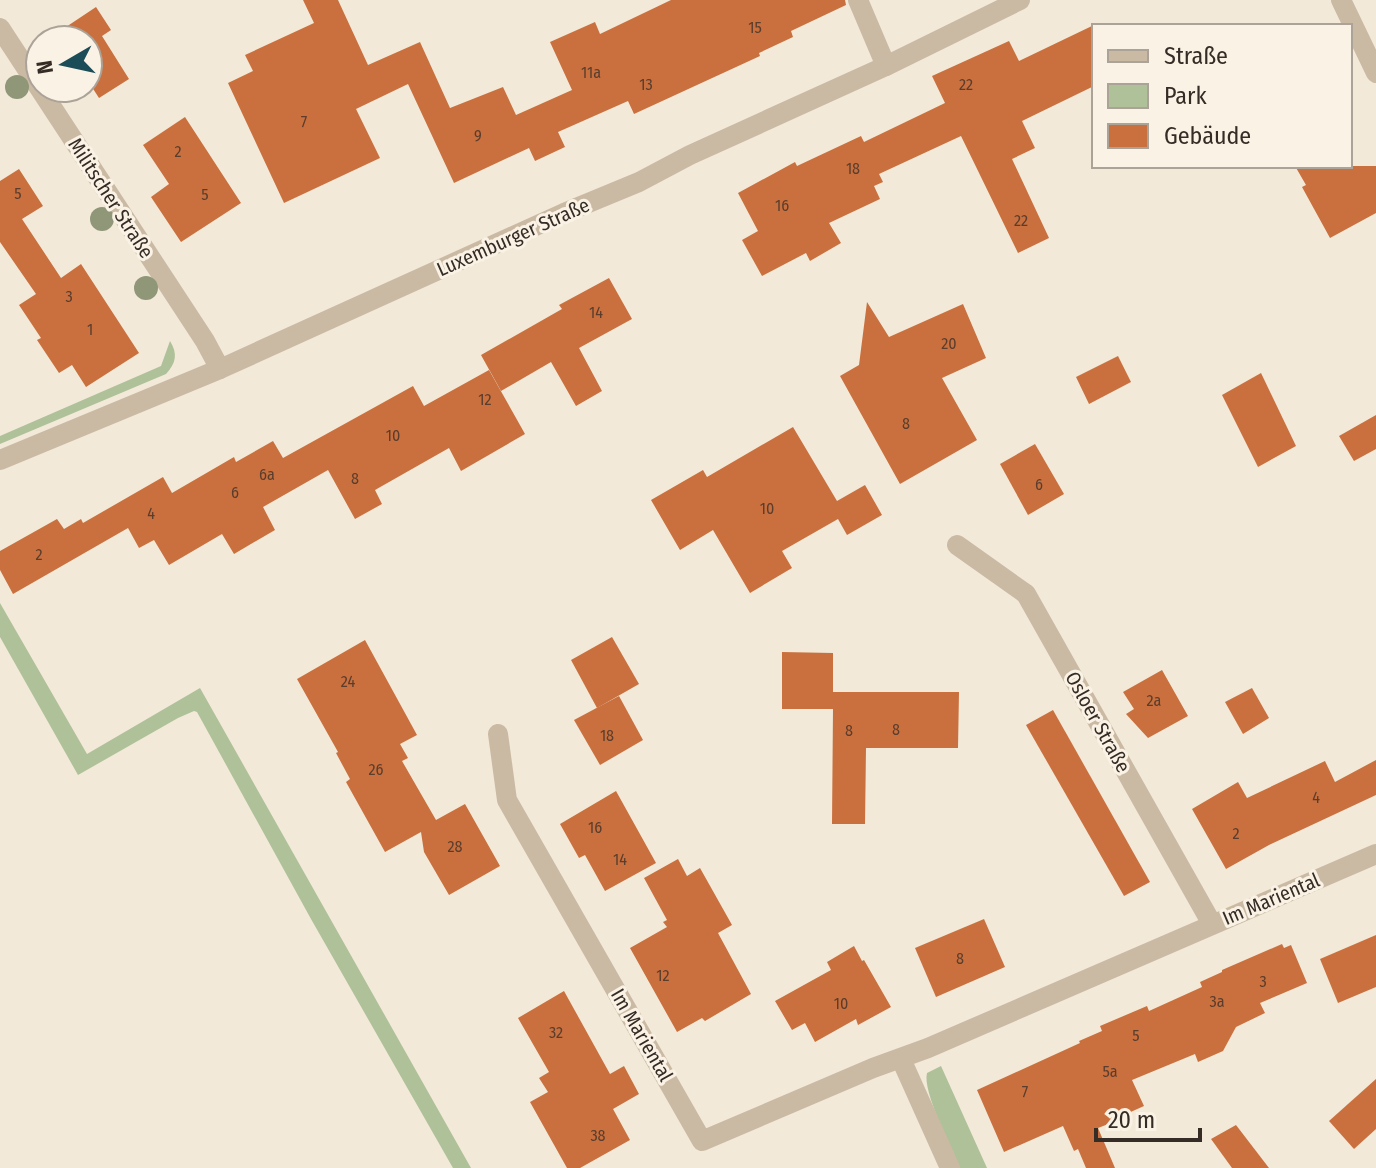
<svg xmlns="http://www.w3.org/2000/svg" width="1376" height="1168" viewBox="0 0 1376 1168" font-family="'Fira Sans Condensed',sans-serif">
<rect width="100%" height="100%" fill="#f2e9d8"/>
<!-- green -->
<g fill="#afc198">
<path d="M170 341C178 354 176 363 166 374L0 444V436L161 366Z"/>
<polygon points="0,603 87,754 200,688 471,1168 453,1168 311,919 197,712 194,711 178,718 78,775 0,637"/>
<path d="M941 1066 987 1168H960C952 1149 922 1091 927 1073Z"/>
</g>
<!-- building -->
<g fill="#ca703e">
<polygon points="303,0 338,0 368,65 420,42 450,108 503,87 516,115 572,90 550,42 595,22 600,34 671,0 845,0 846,5 791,31 793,37 759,53 760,56 634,114 628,101 558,132 565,147 535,161 529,148 454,183 408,84 356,109 380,158 284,203 228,83 253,71 245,55 314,23"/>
<polygon points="96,7 111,30 102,36 129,79 99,98 88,81 88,40 61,40 57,33"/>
<polygon points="1094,25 1094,86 1022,121 1035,148 1012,159 1049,238 1018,253 961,136 879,174 883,182 874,186 880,199 829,223 841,243 810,261 806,253 762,276 742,240 758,231 738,193 795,162 797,166 861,136 864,142 945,103 932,76 1009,41 1019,61"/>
<polygon points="185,117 241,203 181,242 151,197 169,184 143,145"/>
<polygon points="1295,166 1376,166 1376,213 1330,238 1302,187 1306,185"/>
<polygon points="19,169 43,206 22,219 61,278 81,264 139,353 86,387 72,365 59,373 37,340 41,338 19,305 36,294 0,242 0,181"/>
<polygon points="609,278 632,319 579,348 602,391 576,406 551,362 501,391 481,355 562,309 559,305"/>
<polygon points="867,302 889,337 963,304 986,358 942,378 977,440 900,484 840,376 859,365"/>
<polygon points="1118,356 1131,382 1089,404 1076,377"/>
<polygon points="489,370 525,434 461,471 449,448 375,490 382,504 355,519 328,470 263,507 275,530 234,554 222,534 169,565 154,540 139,548 128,528 13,594 0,570 0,551 57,519 64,529 81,519 83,523 163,477 172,493 234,457 236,462 273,441 283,458 413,386 424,406"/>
<polygon points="1261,373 1296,446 1258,467 1222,395"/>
<polygon points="1376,415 1376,449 1354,461 1339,436"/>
<polygon points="793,427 837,501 865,485 882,515 847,535 838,519 782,551 792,568 750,593 713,530 680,550 651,500 703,470 707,477"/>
<polygon points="1035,444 1064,494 1028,515 1000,464"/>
<polygon points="612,637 639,684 597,708 571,660"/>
<polygon points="365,640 417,735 400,744 408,758 402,761 436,820 465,804 500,866 449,895 424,852 421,832 385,852 346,782 350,779 336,753 338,752 297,679"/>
<polygon points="782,652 833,653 833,692 959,692 958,748 866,748 865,824 832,824 833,709 782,709"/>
<polygon points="1162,670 1188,716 1148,738 1126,714 1134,709 1123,692"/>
<polygon points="1252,688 1269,718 1243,734 1225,702"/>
<polygon points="619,696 643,740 600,765 574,720"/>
<polygon points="1053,710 1150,882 1124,896 1026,725"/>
<polygon points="1376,760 1376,795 1269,845 1226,869 1192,809 1238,782 1247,798 1325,761 1335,782"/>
<polygon points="616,791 656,863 605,891 585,855 579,858 560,824"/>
<polygon points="678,859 687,876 700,868 732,925 718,933 751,994 705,1021 702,1018 677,1032 630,948 667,927 663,922 667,920 644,878"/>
<polygon points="984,919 1005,967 936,997 915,948"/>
<polygon points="1376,935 1376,987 1338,1003 1320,959"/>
<polygon points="1282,944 1284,948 1291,945 1307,983 1260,1003 1265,1013 1236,1027 1223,1051 1198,1062 1195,1054 1132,1080 1144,1106 1115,1119 1116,1121 1098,1128 1115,1168 1086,1168 1078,1149 1074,1151 1063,1126 1004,1152 977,1090 1080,1043 1079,1041 1102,1031 1100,1026 1147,1006 1149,1011 1202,987 1200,982 1222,972 1222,970"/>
<polygon points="854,946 862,961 864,960 891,1007 858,1025 856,1019 815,1042 805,1023 792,1030 775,1001 831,970 827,962"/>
<polygon points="564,991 610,1074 624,1066 639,1094 613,1109 630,1140 580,1168 567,1168 530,1102 548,1092 539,1078 549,1072 518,1018"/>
<polygon points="1376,1079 1376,1129 1354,1149 1329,1121"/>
<polygon points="1236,1125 1269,1168 1232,1168 1211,1139"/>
</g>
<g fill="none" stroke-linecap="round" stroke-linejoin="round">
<!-- minor -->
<g stroke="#cabaa4" stroke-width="20">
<polyline points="858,0 886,66"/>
<polyline points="1341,0 1376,73"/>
<polyline points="0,28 205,341 220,369"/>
<polyline points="0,460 220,369 564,213 639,182 690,155 886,66 1020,0"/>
<polyline points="957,545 1026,594 1212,924"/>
<polyline points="498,734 507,800 702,1141 873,1068 928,1048 1376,854"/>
<polyline points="901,1059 950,1168"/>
</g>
</g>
<!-- trees -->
<g fill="#909778">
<circle cx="17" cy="87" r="12"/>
<circle cx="102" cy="219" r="12"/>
<circle cx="146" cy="288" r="12"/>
</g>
<g text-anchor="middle" stroke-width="6" stroke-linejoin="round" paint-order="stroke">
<!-- number labels -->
<g font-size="16" fill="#5a3d2c">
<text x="755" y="33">15</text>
<text x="591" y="78">11a</text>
<text x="646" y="90">13</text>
<text x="966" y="90">22</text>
<text x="304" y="127">7</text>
<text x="478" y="141">9</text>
<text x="178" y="157">2</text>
<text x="853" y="174">18</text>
<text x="18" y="199">5</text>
<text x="205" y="200">5</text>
<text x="782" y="211">16</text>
<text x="1021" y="226">22</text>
<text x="69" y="302">3</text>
<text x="596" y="318">14</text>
<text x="90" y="335">1</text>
<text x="949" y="349">20</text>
<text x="485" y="405">12</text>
<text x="906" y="429">8</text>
<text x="393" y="441">10</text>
<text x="267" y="480">6a</text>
<text x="355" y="484">8</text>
<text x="1039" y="490">6</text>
<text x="235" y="498">6</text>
<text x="767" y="514">10</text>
<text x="151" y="519">4</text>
<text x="39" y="560">2</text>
<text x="348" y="687">24</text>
<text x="1154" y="706">2a</text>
<text x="896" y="735">8</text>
<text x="849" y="736">8</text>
<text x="607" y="741">18</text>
<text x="376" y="775">26</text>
<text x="1316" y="803">4</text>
<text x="595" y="833">16</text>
<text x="1236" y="839">2</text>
<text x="455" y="852">28</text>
<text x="620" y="865">14</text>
<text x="960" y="964">8</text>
<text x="663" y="981">12</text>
<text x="1263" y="987">3</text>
<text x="1217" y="1007">3a</text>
<text x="841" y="1009">10</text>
<text x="556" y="1038">32</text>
<text x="1136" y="1041">5</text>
<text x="1110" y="1077">5a</text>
<text x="1025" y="1097">7</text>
<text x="598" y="1141">38</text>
</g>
<!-- street labels -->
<g font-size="20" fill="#352c26" stroke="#faf2e4">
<text transform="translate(111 198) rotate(57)" y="7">Militscher Straße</text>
<text transform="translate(513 237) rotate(-24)" y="7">Luxemburger Straße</text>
<text transform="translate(1098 722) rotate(61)" y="7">Osloer Straße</text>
<text transform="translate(1271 899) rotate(-23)" y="7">Im Mariental</text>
<text transform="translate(642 1035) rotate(60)" y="7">Im Mariental</text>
</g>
</g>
<!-- legend -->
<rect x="1092" y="24" width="260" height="144" fill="#faf2e4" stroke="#aba398" stroke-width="2"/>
<rect x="1108" y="50" width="40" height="12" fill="#cabaa4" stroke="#aba398" stroke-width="2"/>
<text x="1164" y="64" font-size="24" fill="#352c26">Straße</text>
<rect x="1108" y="84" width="40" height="24" fill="#afc198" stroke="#aba398" stroke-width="2"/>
<text x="1164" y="104" font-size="24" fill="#352c26">Park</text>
<rect x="1108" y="124" width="40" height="24" fill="#ca703e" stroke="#aba398" stroke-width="2"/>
<text x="1164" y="144" font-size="24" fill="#352c26">Gebäude</text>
<!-- north arrow -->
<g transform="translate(64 64) rotate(261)"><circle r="38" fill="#faf2e4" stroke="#aba398" stroke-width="2"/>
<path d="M0-6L14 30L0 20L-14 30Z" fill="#1a4d58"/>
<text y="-12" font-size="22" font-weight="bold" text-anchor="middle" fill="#352c26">N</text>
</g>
<!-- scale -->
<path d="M1096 1128v12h104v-12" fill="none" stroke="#352c26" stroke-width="4"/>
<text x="1108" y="1128" font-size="24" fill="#352c26" stroke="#faf2e4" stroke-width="6" paint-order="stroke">20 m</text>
</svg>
